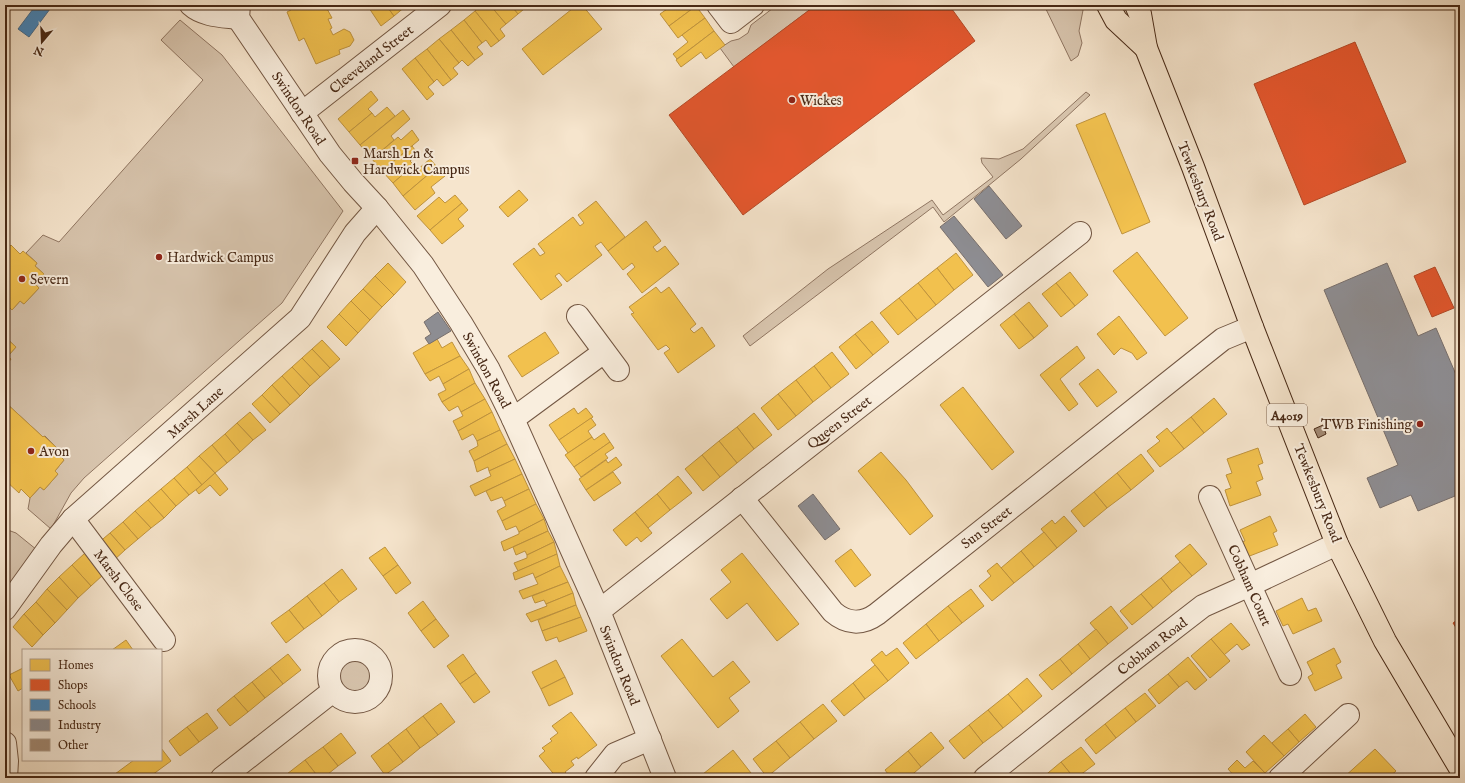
<svg xmlns="http://www.w3.org/2000/svg" width="1465" height="783" viewBox="0 0 1465 783" font-family="'IM FELL English',serif">
<rect width="100%" height="100%" fill="#f6e5cd"/>
<filter id="stains"><feTurbulence type="fractalNoise" baseFrequency=".005" numOctaves="4"/><feColorMatrix values="0 0 0 0 .2 0 0 0 0 .09 0 0 0 0 .02 0 0 0 .5 -.17"/></filter>
<radialGradient id="worn" r=".72"><stop offset=".6" stop-color="#630" stop-opacity="0"/><stop offset="1" stop-color="#630" stop-opacity=".3"/></radialGradient>
<!-- green -->
<g fill="#d8c5ae" stroke="#907662">
<polygon points="777,5 816,5 734,67 720,48 731,41 739,39 748,33 751,25"/>
<polygon points="1044,5 1084,5 1079,31 1082,43 1078,56 1071,61"/>
<polygon points="180,20 222,55 343,211 282,303 84,478 71,493 51,529 28,509 30,498 40,487 44,490 58,474 55,471 64,460 56,452 58,449 45,436 43,437 6,403 5,366 11,359 8,356 16,347 5,337 5,311 9,307 12,310 20,301 24,304 39,288 35,284 44,274 35,266 37,263 26,253 43,235 59,242 203,80 161,40"/>
<polygon points="1086,92 1090,95 1021,159 944,222 933,207 750,346 743,336 828,269 932,200 943,215 993,177 982,163 981,158 999,159 1023,149"/>
<polygon points="5,529 16,533 37,550 5,599"/>
<circle cx="355" cy="675" r="23"/>
</g>
<!-- homes -->
<g fill="#f2c14e" stroke="#bf933d">
<polygon points="297,5 325,5 332,18 328,19 332,28 330,29 333,35 344,29 350,32 354,40 350,46 339,50 340,54 316,64 304,38 299,41 287,12 291,10 290,8"/>
<polygon points="367,5 386,5 394,16 381,26"/>
<polygon points="386,5 406,5 406,6 394,16"/>
<polygon points="482,5 490,5 506,24 500,29 505,36 499,41 475,11"/>
<polygon points="490,5 511,5 518,14 506,24"/>
<polygon points="511,5 529,5 518,14"/>
<polygon points="577,5 582,5 602,29 543,75 522,49"/>
<polygon points="673,5 695,5 696,6 669,26 660,14"/>
<polygon points="696,6 705,18 678,38 669,26"/>
<polygon points="475,11 499,41 491,47 486,40 482,43 464,20"/>
<polygon points="705,18 714,31 677,59 673,54 688,42 682,35"/>
<polygon points="464,20 482,43 477,47 483,54 475,60 451,30"/>
<polygon points="451,30 475,60 468,66 462,60 459,63 439,39"/>
<polygon points="714,31 725,45 706,59 701,52 681,67 676,60"/>
<polygon points="439,39 459,63 453,68 458,74 451,80 427,49"/>
<polygon points="427,49 451,80 443,86 437,79 434,82 415,58"/>
<polygon points="415,58 434,82 428,87 434,94 427,100 402,69"/>
<polygon points="371,91 378,100 368,109 372,113 349,132 338,119"/>
<polygon points="387,107 395,116 360,145 349,132 372,113 375,117"/>
<polygon points="403,110 410,119 391,136 394,140 372,159 360,145"/>
<polygon points="1105,113 1150,222 1122,234 1076,125"/>
<polygon points="412,130 419,140 382,171 372,159 398,137 401,140"/>
<polygon points="412,146 418,154 410,161 414,165 393,183 382,171"/>
<polygon points="430,159 437,167 403,196 393,183 414,165 417,170"/>
<polygon points="437,167 445,176 431,187 435,193 415,210 403,196"/>
<polygon points="519,190 528,200 508,217 499,207"/>
<polygon points="455,195 462,203 430,230 417,216 439,197 445,203"/>
<polygon points="596,201 625,237 608,251 601,242 595,246 602,255 567,282 559,273 555,276 562,285 541,300 513,264 534,248 540,256 545,253 538,244 573,217 580,226 584,223 578,215"/>
<polygon points="462,203 468,210 458,219 464,226 442,244 430,230"/>
<polygon points="646,221 661,241 653,247 657,252 665,246 679,264 642,293 627,274 635,267 632,263 623,270 608,251"/>
<polygon points="11,245 20,254 23,251 37,263 35,266 44,274 35,284 39,288 24,304 20,301 12,310 9,307 5,311 5,251"/>
<polygon points="1137,252 1188,318 1165,336 1113,271"/>
<polygon points="956,253 973,275 954,290 937,268"/>
<polygon points="388,263 406,282 394,295 375,276"/>
<polygon points="937,268 954,290 936,305 918,283"/>
<polygon points="1070,272 1088,295 1075,306 1056,283"/>
<polygon points="375,276 394,295 382,307 363,289"/>
<polygon points="918,283 936,305 917,320 899,298"/>
<polygon points="1056,283 1075,306 1061,317 1042,294"/>
<polygon points="656,287 661,293 669,287 696,324 690,329 694,333 702,327 715,346 678,373 664,353 670,349 666,345 658,350 631,314 634,313 629,307"/>
<polygon points="363,289 382,307 370,320 351,301"/>
<polygon points="899,298 917,320 898,335 880,313"/>
<polygon points="351,301 370,320 358,333 339,314"/>
<polygon points="1029,302 1048,326 1034,338 1014,314"/>
<polygon points="339,314 358,333 346,346 327,327"/>
<polygon points="1014,314 1034,338 1019,349 1000,325"/>
<polygon points="1119,316 1147,353 1137,360 1132,353 1121,348 1114,355 1097,334"/>
<polygon points="872,321 889,342 873,355 855,334"/>
<polygon points="545,332 559,353 522,377 508,356"/>
<polygon points="855,334 873,355 856,369 839,347"/>
<polygon points="5,337 16,347 8,356 11,359 5,366"/>
<polygon points="437,339 442,348 452,342 460,356 425,374 413,353"/>
<polygon points="322,340 340,359 330,368 312,349"/>
<polygon points="1077,346 1085,358 1060,379 1078,404 1069,411 1040,375"/>
<polygon points="312,349 330,368 320,377 302,358"/>
<polygon points="832,352 849,374 831,388 814,366"/>
<polygon points="460,356 469,369 443,384 439,376 430,381 425,374"/>
<polygon points="302,358 320,377 310,386 292,367"/>
<polygon points="814,366 831,388 813,402 796,380"/>
<polygon points="292,367 310,386 300,396 282,376"/>
<polygon points="469,369 475,383 442,402 438,394 446,390 443,384"/>
<polygon points="1098,369 1117,392 1097,407 1079,384"/>
<polygon points="282,376 300,396 290,405 272,385"/>
<polygon points="796,380 813,402 796,416 778,394"/>
<polygon points="475,383 485,399 461,412 458,406 449,411 442,402"/>
<polygon points="272,385 290,405 280,414 262,395"/>
<polygon points="963,387 1014,452 992,470 940,405"/>
<polygon points="778,394 796,416 778,430 761,408"/>
<polygon points="262,395 280,414 270,423 252,404"/>
<polygon points="1214,398 1227,414 1204,433 1191,417"/>
<polygon points="485,399 492,412 458,431 453,421 463,416 461,412"/>
<polygon points="5,400 7,402 6,403 43,437 44,436 58,449 56,452 64,460 55,471 58,474 44,490 40,487 30,498 21,489 19,493 5,480 7,476 5,474"/>
<polygon points="574,408 578,414 586,408 593,417 559,440 549,425"/>
<polygon points="250,412 266,430 253,440 237,423"/>
<polygon points="492,412 500,430 477,441 473,434 462,440 458,431"/>
<polygon points="754,413 772,435 754,449 737,427"/>
<polygon points="1191,417 1204,433 1184,449 1171,433"/>
<polygon points="591,418 596,425 588,431 592,437 568,453 559,440"/>
<polygon points="237,423 253,440 240,452 225,434"/>
<polygon points="737,427 754,449 737,463 719,441"/>
<polygon points="1167,428 1184,449 1160,467 1147,451 1160,441 1156,437"/>
<polygon points="500,430 507,444 474,461 469,451 478,446 477,441"/>
<polygon points="604,433 610,442 574,467 565,455 592,437 594,440"/>
<polygon points="225,434 240,452 227,463 212,445"/>
<polygon points="719,441 737,463 720,477 702,455"/>
<polygon points="610,442 614,448 605,454 608,458 581,477 574,467"/>
<polygon points="507,444 515,459 489,471 488,467 477,472 474,461"/>
<polygon points="212,445 227,463 215,473 199,456"/>
<polygon points="1258,448 1263,463 1258,465 1263,479 1256,482 1261,495 1230,506 1225,490 1231,488 1226,475 1232,473 1227,459"/>
<polygon points="881,452 906,480 933,516 910,535 858,471"/>
<polygon points="1141,454 1154,471 1131,490 1117,473"/>
<polygon points="702,455 720,477 703,491 685,469"/>
<polygon points="199,456 215,473 202,485 187,467"/>
<polygon points="616,457 622,465 586,490 579,479 606,460 608,463"/>
<polygon points="515,459 522,474 475,496 470,486 491,476 489,471"/>
<polygon points="187,467 202,485 189,495 174,478"/>
<polygon points="613,472 621,483 594,501 586,490"/>
<polygon points="215,473 228,489 220,496 210,485 199,494 196,490"/>
<polygon points="1117,473 1131,490 1107,508 1094,492"/>
<polygon points="522,474 529,489 504,501 502,497 491,501 486,491"/>
<polygon points="678,476 692,493 670,510 657,494"/>
<polygon points="174,478 189,495 176,506 161,489"/>
<polygon points="161,489 176,506 164,518 148,500"/>
<polygon points="529,489 536,504 502,521 497,511 506,506 504,501"/>
<polygon points="1094,492 1107,508 1084,527 1071,511"/>
<polygon points="657,494 670,510 648,528 635,512"/>
<polygon points="148,500 164,518 151,528 135,511"/>
<polygon points="536,504 544,519 519,532 516,526 506,530 502,521"/>
<polygon points="135,511 151,528 138,539 123,522"/>
<polygon points="635,512 652,533 641,542 637,537 626,546 613,530"/>
<polygon points="1064,516 1077,531 1057,548 1041,529 1052,520 1055,524"/>
<polygon points="1270,516 1277,531 1273,533 1278,545 1247,557 1241,542 1245,541 1240,530"/>
<polygon points="544,519 548,531 504,551 501,542 519,534 519,532"/>
<polygon points="123,522 138,539 125,550 110,533"/>
<polygon points="548,531 554,542 527,555 525,551 516,555 513,547"/>
<polygon points="1044,532 1057,548 1034,567 1021,551"/>
<polygon points="110,533 125,550 113,561 97,544"/>
<polygon points="554,542 557,554 518,571 514,563 527,558 527,555"/>
<polygon points="1190,544 1207,564 1192,576 1175,556"/>
<polygon points="385,547 398,565 383,576 369,558"/>
<polygon points="851,549 871,575 855,587 835,561"/>
<polygon points="1021,551 1034,567 1014,583 1001,568"/>
<polygon points="85,553 104,574 91,586 72,565"/>
<polygon points="742,553 799,624 777,641 747,603 727,619 710,599 731,582 721,570"/>
<polygon points="557,554 560,566 535,578 533,573 515,580 513,573"/>
<polygon points="1180,562 1192,576 1172,592 1161,578"/>
<polygon points="997,563 1014,583 992,601 979,586 991,576 987,571"/>
<polygon points="72,565 91,586 78,598 59,577"/>
<polygon points="398,565 411,583 396,594 383,576"/>
<polygon points="560,566 568,582 523,599 519,591 538,584 535,578"/>
<polygon points="342,569 357,589 339,602 324,583"/>
<polygon points="59,577 78,598 67,610 47,589"/>
<polygon points="1161,578 1172,592 1153,608 1141,594"/>
<polygon points="568,582 573,593 546,604 544,600 535,603 532,596"/>
<polygon points="324,583 339,602 322,616 307,596"/>
<polygon points="47,589 67,610 55,623 36,602"/>
<polygon points="971,589 984,606 962,623 948,606"/>
<polygon points="573,593 576,605 531,622 526,614 547,606 546,604"/>
<polygon points="1141,594 1153,608 1132,625 1120,611"/>
<polygon points="307,596 322,616 304,629 289,610"/>
<polygon points="1302,598 1308,611 1316,608 1322,621 1293,634 1288,624 1283,626 1276,611"/>
<polygon points="423,601 436,619 421,631 408,613"/>
<polygon points="36,602 55,623 43,635 24,614"/>
<polygon points="576,605 581,617 542,631 538,620"/>
<polygon points="948,606 962,623 939,641 926,624"/>
<polygon points="1111,606 1128,628 1108,644 1090,623"/>
<polygon points="289,610 304,629 286,643 271,623"/>
<polygon points="24,614 43,635 32,647 13,627"/>
<polygon points="581,617 587,631 559,642 557,637 546,641 542,631"/>
<polygon points="436,619 449,636 434,648 421,631"/>
<polygon points="1231,623 1250,645 1242,650 1237,644 1224,655 1211,639"/>
<polygon points="926,624 939,641 916,659 903,643"/>
<polygon points="1096,629 1108,644 1090,659 1078,644"/>
<polygon points="682,639 713,677 733,661 750,682 729,698 739,711 718,728 661,656"/>
<polygon points="1211,639 1230,661 1210,678 1191,656"/>
<polygon points="126,640 133,650 112,650"/>
<polygon points="1078,644 1090,659 1072,674 1060,659"/>
<polygon points="897,648 909,663 888,681 871,660 882,651 886,656"/>
<polygon points="1334,648 1341,662 1336,665 1342,678 1315,691 1308,677 1313,674 1307,662"/>
<polygon points="288,654 301,670 283,684 270,668"/>
<polygon points="463,654 476,673 460,684 447,666"/>
<polygon points="1188,657 1207,680 1195,690 1187,681 1179,687 1168,674"/>
<polygon points="1060,659 1072,674 1052,690 1039,675"/>
<polygon points="556,660 565,677 541,689 532,672"/>
<polygon points="875,665 888,681 865,699 853,683"/>
<polygon points="23,668 23,688 18,691 9,675"/>
<polygon points="270,668 283,684 265,698 252,682"/>
<polygon points="476,673 490,692 474,703 460,684"/>
<polygon points="1168,674 1179,687 1159,704 1148,690"/>
<polygon points="565,677 573,694 549,706 541,689"/>
<polygon points="1027,678 1042,696 1023,712 1008,694"/>
<polygon points="252,682 265,698 248,712 234,696"/>
<polygon points="853,683 865,699 844,716 831,701"/>
<polygon points="1145,693 1156,706 1136,722 1125,708"/>
<polygon points="1008,694 1023,712 1003,728 988,710"/>
<polygon points="234,696 248,712 230,726 217,710"/>
<polygon points="441,703 455,722 438,735 423,716"/>
<polygon points="823,704 837,721 814,739 800,722"/>
<polygon points="1125,708 1136,722 1116,738 1105,724"/>
<polygon points="988,710 1003,728 983,743 969,725"/>
<polygon points="571,712 597,745 578,759 577,757 571,761 574,765 565,772 568,775 565,778 557,778 539,756 545,751 542,748 552,741 550,739 558,733 552,726"/>
<polygon points="207,713 218,728 199,742 187,727"/>
<polygon points="1305,714 1316,727 1299,742 1288,729"/>
<polygon points="423,716 438,735 420,748 406,729"/>
<polygon points="800,722 814,739 790,758 776,741"/>
<polygon points="1105,724 1116,738 1096,754 1085,740"/>
<polygon points="969,725 983,743 964,759 949,741"/>
<polygon points="187,727 199,742 180,756 169,741"/>
<polygon points="406,729 420,748 403,762 388,743"/>
<polygon points="1288,729 1299,742 1284,756 1272,743"/>
<polygon points="931,732 944,748 921,767 908,751"/>
<polygon points="341,733 356,753 338,766 323,747"/>
<polygon points="1264,735 1284,756 1265,773 1246,752"/>
<polygon points="776,741 790,758 767,777 753,759"/>
<polygon points="388,743 403,762 385,775 371,756"/>
<polygon points="323,747 338,766 323,778 319,778 305,760"/>
<polygon points="1081,747 1095,764 1076,778 1074,778 1061,762"/>
<polygon points="161,748 171,761 148,778 118,778 115,774 134,760 161,760"/>
<polygon points="1375,749 1396,771 1388,778 1343,778"/>
<polygon points="733,750 751,773 745,778 698,778"/>
<polygon points="908,751 921,767 908,778 891,778 885,770"/>
<polygon points="305,760 319,778 290,778 287,774"/>
<polygon points="1237,760 1245,768 1253,761 1265,773 1260,778 1236,778 1228,769"/>
<polygon points="1061,762 1074,778 1042,778"/>
</g>
<!-- shops -->
<g fill="#e4572e" stroke="#b54926">
<polygon points="816,5 949,5 975,41 743,215 669,115"/>
<polygon points="1355,42 1406,162 1304,205 1254,84"/>
<polygon points="1435,267 1454,308 1432,317 1414,276"/>
<polygon points="1460,618 1460,634 1453,623"/>
</g>
<!-- schools -->
<polygon fill="#3f88c5" stroke="#416b90" points="36,5 53,5 29,37 18,29"/>
<!-- industry -->
<g fill="#8d8d92" stroke="#786f6c">
<polygon points="989,186 1022,226 1006,239 974,199"/>
<polygon points="954,216 1003,275 988,287 940,227"/>
<polygon points="1387,263 1418,336 1436,328 1460,384 1460,494 1418,511 1411,495 1380,508 1367,478 1398,465 1324,290"/>
<polygon points="438,312 451,331 429,344 425,338 431,334 424,322"/>
<polygon points="813,494 840,529 825,540 798,506"/>
</g>
<!-- building -->
<polygon fill="#a28a75" stroke="#472815" points="1323,425 1326,434 1318,438 1314,429"/>
<g fill="none" stroke-linecap="round" stroke-linejoin="round">
<!-- minor casing -->
<g stroke="#735743" stroke-width="24">
<g id="minor">
<polyline points="718,5 731,22 753,5"/>
<polyline points="302,113 440,5"/>
<polyline points="578,316 618,370"/>
<polyline points="513,419 604,352"/>
<polyline points="1210,497 1290,674"/>
<path d="M742 498 833 612C847 624 862 625 877 614L1223 339 1252 327"/>
<polyline points="73,519 164,640"/>
<polyline points="5,609 51,545 73,519 300,318 355,233 377,208"/>
<polyline points="599,611 1080,233"/>
<circle cx="355" cy="676" r="26"/>
<polyline points="5,743 7,761 6,778"/>
<polyline points="222,778 333,691"/>
<polyline points="596,778 615,754 650,739"/>
<polyline points="985,778 1119,671 1203,606 1250,585 1337,544"/>
<polyline points="1280,778 1348,715"/>
</g>
</g>
<!-- tertiary casing -->
<g stroke="#735743" stroke-width="24">
<g id="tertiary">
<path d="M191 5C203 16 222 16 238 18"/>
<polyline points="239,5 238,18 330,154 353,182 377,208 423,265 461,323 489,370 513,419 599,611 665,778"/>
</g>
</g>
<!-- trunk casing -->
<g stroke="#472815" stroke-width="24">
<g id="trunk">
<polyline points="1108,5 1116,20 1146,48"/>
<polyline points="1136,5 1140,14 1146,48 1193,167 1252,327 1337,544 1385,641 1460,768"/>
</g>
</g>
<!-- minor -->
<use href="#minor" stroke="#f9eede" stroke-width="22"/>
<!-- tertiary -->
<use href="#tertiary" stroke="#f9eede" stroke-width="22"/>
<!-- trunk -->
<use href="#trunk" stroke="#f6e5cd" stroke-width="22"/>
</g>
<!-- markers -->
<g fill="#8f2418" stroke="#f9eede" stroke-width="1.5">
<circle cx="792" cy="100" r="4"/>
<rect x="351" y="157" width="8" height="8" rx="2"/>
<circle cx="159" cy="257" r="4"/>
<circle cx="22" cy="279" r="4"/>
<circle cx="1420" cy="424" r="4"/>
<circle cx="31" cy="451" r="4"/>
</g>
<g text-anchor="middle" stroke-width="4" stroke-linejoin="round" paint-order="stroke">
<!-- shield labels -->
<rect fill="#f9eede" stroke="#7c6351" stroke-width="1" x="1267" y="404" width="40" height="22" rx="3"/>
<g font-size="13" font-weight="bold" fill="#472815">
<text x="1287" y="420">A4019</text>
</g>
<!-- street labels -->
<g font-size="14" fill="#472815" stroke="#f9eede">
<text transform="translate(371 59) rotate(-38)" y="5">Cleeveland Street</text>
<text transform="translate(299 108) rotate(56)" y="5">Swindon Road</text>
<text transform="translate(1201 191) rotate(69)" y="5">Tewkesbury Road</text>
<text transform="translate(487 370) rotate(61)" y="5">Swindon Road</text>
<text transform="translate(195 412) rotate(-42)" y="5">Marsh Lane</text>
<text transform="translate(839 422) rotate(-38)" y="5">Queen Street</text>
<text transform="translate(1318 493) rotate(68)" y="5">Tewkesbury Road</text>
<text transform="translate(986 527) rotate(-38)" y="5">Sun Street</text>
<text transform="translate(119 580) rotate(53)" y="5">Marsh Close</text>
<text transform="translate(1250 585) rotate(66)" y="5">Cobham Court</text>
<text transform="translate(1152 646) rotate(-38)" y="5">Cobham Road</text>
<text transform="translate(620 665) rotate(68)" y="5">Swindon Road</text>
</g>
<!-- poi labels -->
<g font-size="14" fill="#472815" stroke="#f9eede" text-anchor="start">
<text x="800" y="105">Wickes</text>
<text x="363" y="158">Marsh Ln &amp;<tspan x="363" dy="16">Hardwick Campus</tspan></text>
<text x="167" y="262">Hardwick Campus</text>
<text x="30" y="284">Severn</text>
<text x="1412" y="429" text-anchor="end">TWB Finishing</text>
<text x="39" y="456">Avon</text>
</g>
</g>
<!-- margin -->
<rect width="1465" height="783" fill="none" stroke="#f6e5cd" stroke-width="20"/>
<rect x="6" y="6" width="1453" height="771" fill="none" stroke="#472815" stroke-width="2"/>
<rect x="10" y="10" width="1445" height="763" fill="none" stroke="#472815"/>
<!-- legend -->
<rect x="22" y="649" width="140" height="112" fill="#f9eede" stroke="#b29f8e"/>
<rect x="30" y="659" width="20" height="12" fill="#f2c14e" stroke="#b29f8e"/>
<text x="58" y="669" font-size="12" fill="#472815">Homes</text>
<rect x="30" y="679" width="20" height="12" fill="#e4572e" stroke="#b29f8e"/>
<text x="58" y="689" font-size="12" fill="#472815">Shops</text>
<rect x="30" y="699" width="20" height="12" fill="#3f88c5" stroke="#b29f8e"/>
<text x="58" y="709" font-size="12" fill="#472815">Schools</text>
<rect x="30" y="719" width="20" height="12" fill="#8d8d92" stroke="#b29f8e"/>
<text x="58" y="729" font-size="12" fill="#472815">Industry</text>
<rect x="30" y="739" width="20" height="12" fill="#a28a75" stroke="#b29f8e"/>
<text x="58" y="749" font-size="12" fill="#472815">Other</text>
<!-- north arrow -->
<g transform="translate(42 42) rotate(199)" stroke="#f9eede" stroke-width="3" paint-order="stroke">
<path d="M0-3L7 15L0 10L-7 15Z" fill="#472815"/>
<text y="-6" font-size="11" font-weight="bold" text-anchor="middle" fill="#472815">N</text>
</g>
<rect width="100%" height="100%" filter="url(#stains)"/>
<rect width="100%" height="100%" fill="url(#worn)"/>
</svg>
